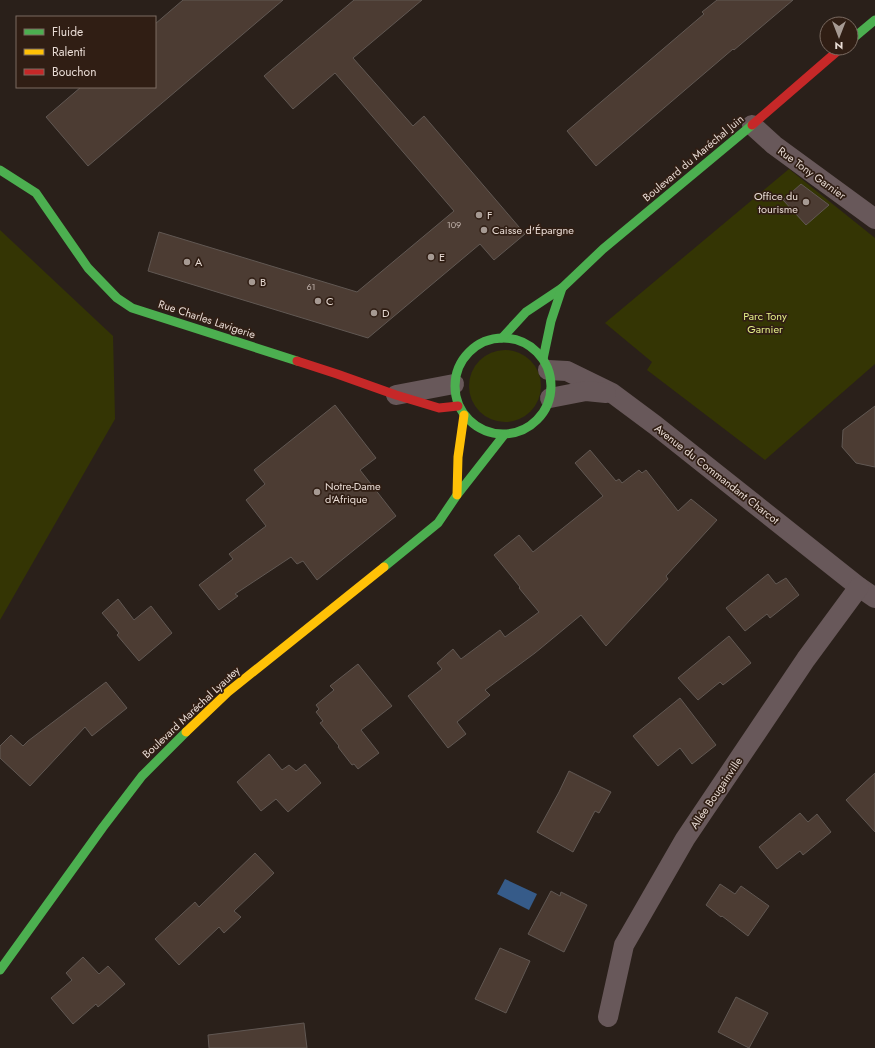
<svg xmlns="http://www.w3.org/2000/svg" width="875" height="1048" viewBox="0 0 875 1048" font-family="Jost,sans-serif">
<rect width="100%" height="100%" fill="#2a201a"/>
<!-- green -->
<g fill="#343504">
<polygon points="789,169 875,238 875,364 765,460 647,370 652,362 605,323"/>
<polygon points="0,230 113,336 115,419 0,620"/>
<circle cx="505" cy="386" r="36"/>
</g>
<!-- water -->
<polygon fill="#365b89" points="505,879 537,894 529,910 497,894"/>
<!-- building -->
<g fill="#4c3c33" stroke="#615853">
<polygon points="183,0 283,0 88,166 46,117 81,87 155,87 155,24"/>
<polygon points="354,0 422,0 353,58 413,126 424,116 525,234 494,260 480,244 368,338 148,271 159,232 357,292 454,211 335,73 293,109 264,76"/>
<polygon points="717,0 793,0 734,50 733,49 596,166 567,131 704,14 702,12"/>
<polygon points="801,184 829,205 806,225 783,200"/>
<polygon points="335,405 376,458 360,470 396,516 317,580 303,561 297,564 291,557 235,594 238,596 219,610 199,585 233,559 229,554 266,526 246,500 265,484 254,470"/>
<polygon points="875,406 875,467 856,463 842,447 843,430"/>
<polygon points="590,450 616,481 619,479 622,483 639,470 642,473 646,470 678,511 691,499 717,520 666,576 668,579 606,646 581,615 535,653 485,690 490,695 457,722 466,734 448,748 408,696 442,669 437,663 453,649 461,659 500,630 505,637 539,612 519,588 520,587 494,555 519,535 533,552 603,496 575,463"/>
<polygon points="768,574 776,584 786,578 799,595 770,618 767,614 745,631 726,608"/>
<polygon points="118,599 134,620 151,606 172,633 139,661 117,635 119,633 102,613"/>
<polygon points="729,636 751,663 723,685 720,682 698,700 678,678"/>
<polygon points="358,664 392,706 361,730 379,753 358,769 354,764 352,765 338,747 339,746 320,723 323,721 316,712 319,709 316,705 334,690 330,686"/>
<polygon points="106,682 127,708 92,736 85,727 30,786 0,758 0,746 11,735 23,746 28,741"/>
<polygon points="680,698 716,745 692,764 680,748 658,766 633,736"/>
<polygon points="269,754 282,770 289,765 296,771 305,764 321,783 288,812 276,799 261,811 237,782"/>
<polygon points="569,771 611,792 599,813 595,811 573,852 537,832 559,792"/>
<polygon points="875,773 875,832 846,800"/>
<polygon points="800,813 808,822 817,814 831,832 803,855 800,851 777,869 759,847"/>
<polygon points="255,853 274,873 234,911 241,917 224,933 219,927 179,965 155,939 195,902 199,907"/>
<polygon points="720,884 735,894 741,886 769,906 748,936 722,916 721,917 706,905"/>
<polygon points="551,891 560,896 561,892 587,905 564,952 528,934"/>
<polygon points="500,948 530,961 506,1013 475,999"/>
<polygon points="83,957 99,974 108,966 125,984 98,1007 96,1004 73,1024 51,998 72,980 66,973"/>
<polygon points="736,997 768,1013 749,1048 718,1032"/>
<polygon points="304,1023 307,1048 209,1048 208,1035"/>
</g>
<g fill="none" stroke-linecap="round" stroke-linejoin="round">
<!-- street -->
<g stroke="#68585a" stroke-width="20">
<polyline points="752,125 774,145 875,219"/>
<polyline points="548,370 567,371 612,393 655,425 859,587 875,598"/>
<polyline points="396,395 454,384"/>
<polyline points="550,398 586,391 606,393"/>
<polyline points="608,1017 624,945 685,839 806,659 859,587"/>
</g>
<!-- fast -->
<g stroke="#4caf50" stroke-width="9">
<polyline points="851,40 875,20"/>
<polyline points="0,170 36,193 88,268 117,298 132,308 297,361"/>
<circle cx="503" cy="386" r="48"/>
<polyline points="502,338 526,312 562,288 603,249 752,125"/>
<polyline points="543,359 551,321 562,288"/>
<polyline points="384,567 438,523 457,495 504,435"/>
<polyline points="0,970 103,827 142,776 186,732"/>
</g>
<!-- slow -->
<g stroke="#ffc107" stroke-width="9">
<polyline points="457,495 458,457 464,415"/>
<polyline points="186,732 228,692 384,567"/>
</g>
<!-- jam -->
<g stroke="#c62828" stroke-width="9">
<polyline points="752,125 841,48"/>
<polyline points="297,361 337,374 396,395 439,408 458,406"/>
</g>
</g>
<!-- markers -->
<g fill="#a69a93" stroke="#301e14" stroke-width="1.5">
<circle cx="806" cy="202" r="4"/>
<circle cx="479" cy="215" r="4"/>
<circle cx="484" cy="230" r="4"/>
<circle cx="431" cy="257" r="4"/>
<circle cx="187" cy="262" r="4"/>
<circle cx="252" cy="282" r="4"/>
<circle cx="318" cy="301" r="4"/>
<circle cx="374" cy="313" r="4"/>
<circle cx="317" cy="492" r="4"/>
</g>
<g text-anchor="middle" stroke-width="3.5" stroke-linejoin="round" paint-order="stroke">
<!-- number labels -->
<g font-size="9" fill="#c1b3ac">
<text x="454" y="228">109</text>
<text x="311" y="290">61</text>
</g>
<!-- street labels -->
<g font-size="11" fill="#e8dbd4" stroke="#301e14">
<text transform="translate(693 158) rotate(-40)" y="4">Boulevard du Maréchal Juin</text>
<text transform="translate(812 173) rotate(36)" y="4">Rue Tony Garnier</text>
<text transform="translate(207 319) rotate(18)" y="4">Rue Charles Lavigerie</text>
<text transform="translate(717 474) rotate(38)" y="4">Avenue du Commandant Charcot</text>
<text transform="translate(191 712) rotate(-43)" y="4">Boulevard Maréchal Lyautey</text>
<text transform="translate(716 793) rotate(-56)" y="4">Allée Bougainville</text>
</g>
<!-- poi labels -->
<g font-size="11" fill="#e8dbd4" stroke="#301e14" text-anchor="start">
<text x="798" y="200" text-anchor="end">Office du<tspan x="798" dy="13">tourisme</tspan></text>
<text x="487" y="219">F</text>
<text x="492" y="234">Caisse d'Épargne</text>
<text x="439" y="261">E</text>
<text x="195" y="266">A</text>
<text x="260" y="286">B</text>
<text x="326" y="305">C</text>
<text x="382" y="317">D</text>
<text x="325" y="490">Notre-Dame<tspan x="325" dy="13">d'Afrique</tspan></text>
</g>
<!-- park labels -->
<g font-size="11" fill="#e3ec87" stroke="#301e14">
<text x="765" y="320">Parc Tony<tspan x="765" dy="13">Garnier</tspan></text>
</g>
</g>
<!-- legend -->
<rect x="16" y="16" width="140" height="72" fill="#301e14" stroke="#7a6a61"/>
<rect x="24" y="29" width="20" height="6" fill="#4caf50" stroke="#7a6a61"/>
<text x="52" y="36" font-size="12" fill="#e8dbd4">Fluide</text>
<rect x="24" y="49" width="20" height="6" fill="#ffc107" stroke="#7a6a61"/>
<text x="52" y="56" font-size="12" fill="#e8dbd4">Ralenti</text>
<rect x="24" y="69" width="20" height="6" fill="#c62828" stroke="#7a6a61"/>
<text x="52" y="76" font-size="12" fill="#e8dbd4">Bouchon</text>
<!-- north arrow -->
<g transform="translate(839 36) rotate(180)"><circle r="19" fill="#301e14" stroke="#7a6a61"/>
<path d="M0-3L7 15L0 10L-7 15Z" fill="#a69a93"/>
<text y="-6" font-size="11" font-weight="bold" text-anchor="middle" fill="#e8dbd4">N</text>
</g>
</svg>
